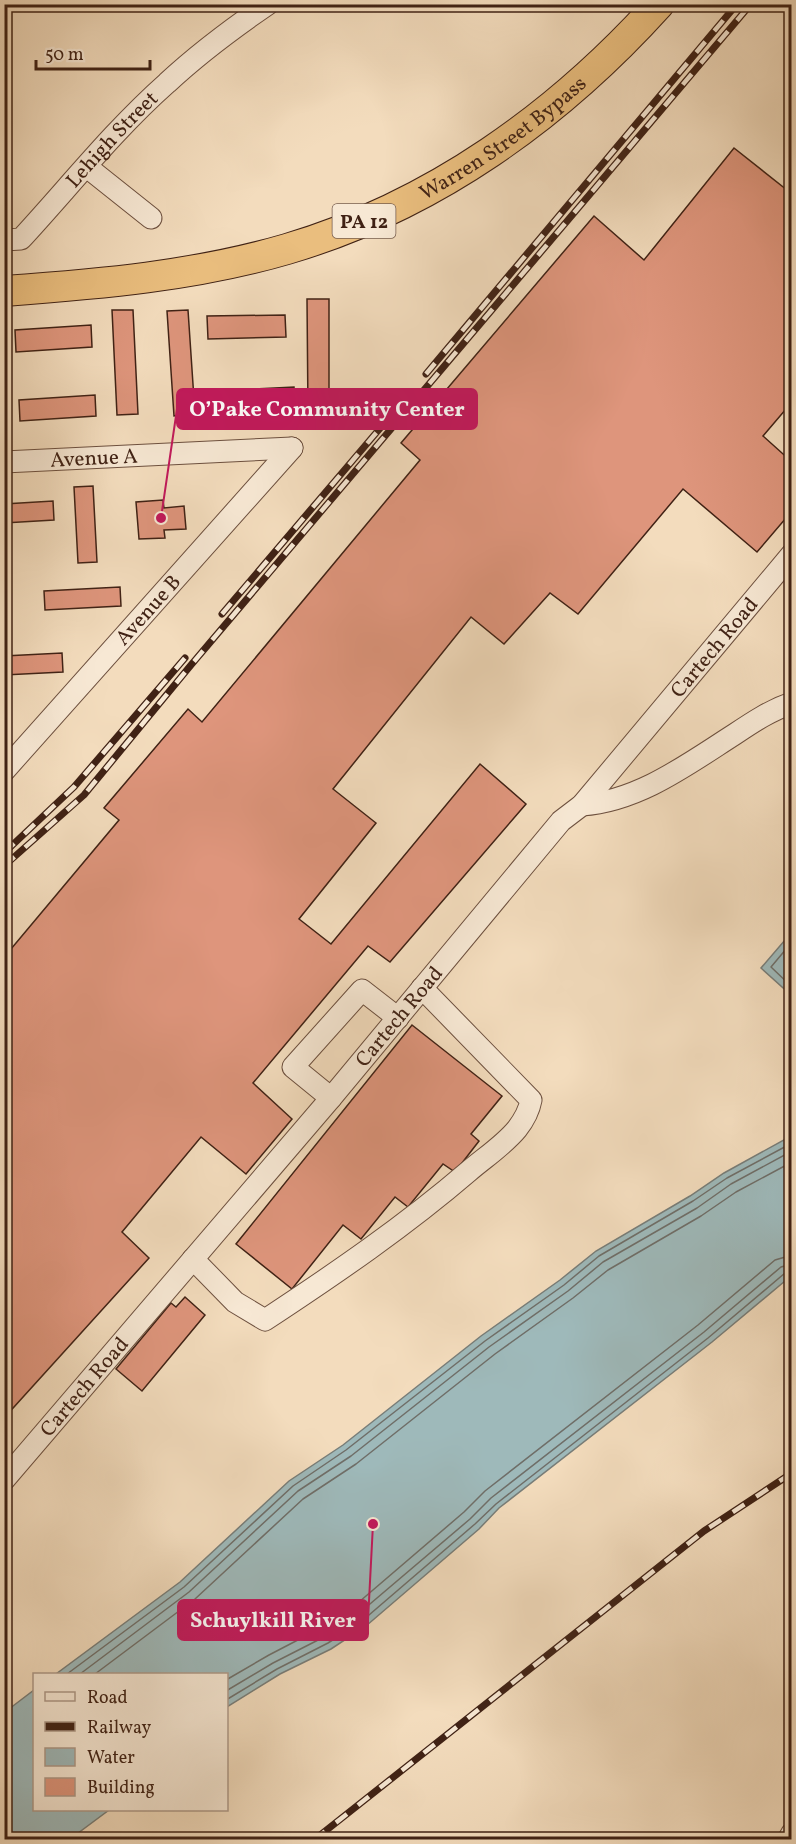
<svg xmlns="http://www.w3.org/2000/svg" width="796" height="1844" viewBox="0 0 796 1844" font-family="Vollkorn,serif">
<rect width="100%" height="100%" fill="#f3dcbd"/>
<filter id="stains"><feTurbulence type="fractalNoise" baseFrequency=".00333" numOctaves="4"/><feColorMatrix values="0 0 0 0 .2 0 0 0 0 .09 0 0 0 0 .02 0 0 0 .5 -.17"/></filter>
<radialGradient id="worn" r=".72"><stop offset=".6" stop-color="#630" stop-opacity="0"/><stop offset="1" stop-color="#630" stop-opacity=".3"/></radialGradient>
<!-- water -->
<g fill="#9eb9ba" stroke="#787d78" stroke-width="1.5">
<polygon points="791,933 791,995 761,968"/>
<polygon points="791,1136 791,1276 712,1342 499,1508 479,1529 366,1626 331,1649 280,1674 227,1707 226,1674 56,1674 180,1582 289,1481 343,1445 481,1336 560,1280 596,1251 690,1196 724,1173"/>
<polygon points="34,1690 34,1810 109,1810 70,1839 5,1839 5,1712"/>
</g>
<g fill="none" stroke-linecap="round" stroke-linejoin="round">
<!-- shore -->
<g stroke="#6f6e68" stroke-width="1.5">
<polyline points="792,942 771,967 792,987"/>
<polyline points="67,1674 184,1587 293,1486 346,1450 485,1341 564,1285 599,1256 693,1201 727,1178 792,1143"/>
<polyline points="80,1674 189,1592 298,1491 351,1456 489,1347 568,1291 603,1262 697,1208 731,1184 792,1151"/>
<polyline points="95,1674 195,1599 303,1499 356,1464 495,1354 573,1298 608,1270 701,1216 736,1192 792,1162"/>
<polyline points="226,1680 269,1655 319,1629 352,1608 464,1512 485,1491 698,1325 775,1260 792,1255"/>
<polyline points="226,1691 273,1663 324,1637 357,1615 470,1519 491,1498 704,1332 781,1267 792,1264"/>
<polyline points="226,1700 277,1669 328,1643 362,1621 475,1524 496,1504 708,1338 785,1273 792,1272"/>
</g>
</g>
<!-- building -->
<g fill="#de957c" stroke="#402215" stroke-width="1.5">
<polygon points="734,148 792,194 792,402 763,436 792,462 792,511 757,552 683,489 578,614 550,593 504,644 471,617 333,789 376,823 299,919 331,944 480,764 526,804 390,962 368,946 253,1083 292,1119 246,1174 201,1137 122,1232 149,1258 4,1418 4,944 11,949 119,820 104,808 188,709 202,722 420,460 401,443 594,216 644,260"/>
<polygon points="307,299 329,299 329,412 308,412"/>
<polygon points="112,310 133,310 138,414 117,415"/>
<polygon points="188,310 195,414 174,416 167,311"/>
<polygon points="285,315 286,337 208,339 207,316"/>
<polygon points="91,325 92,347 16,352 15,330"/>
<polygon points="294,387 295,408 219,412 217,391"/>
<polygon points="95,395 96,416 20,421 19,400"/>
<polygon points="93,486 97,562 78,563 74,487"/>
<polygon points="163,500 164,508 184,506 186,529 164,530 165,538 139,539 136,502"/>
<polygon points="53,501 54,520 4,523 4,504"/>
<polygon points="120,587 121,606 45,610 44,591"/>
<polygon points="62,653 63,672 4,675 4,656"/>
<polygon points="412,1025 502,1096 471,1134 479,1141 455,1172 443,1164 408,1207 395,1197 361,1239 343,1225 292,1289 236,1244"/>
<polygon points="185,1297 205,1315 142,1391 116,1369 171,1303 176,1307"/>
</g>
<g fill="none" stroke-linecap="round" stroke-linejoin="round">
<!-- minor casing -->
<g stroke="#6d503f" stroke-width="23">
<g id="minor">
<polyline points="87,167 151,218"/>
<path id="s1" d="M4 240 21 239C69 187 114 130 167 83 198 54 233 28 268 4"/>
<path id="s2" d="M4 462 292 448"/>
<path id="s3" d="M4 771 292 448"/>
<path d="M582 805C639 801 688 764 735 734 753 722 771 710 792 703"/>
<polyline points="331,1098 293,1067 362,990 398,1018"/>
<path d="M193 1259 235 1302 265 1320C335 1274 405 1226 469 1171 484 1158 504 1145 517 1129 524 1120 529 1111 531 1100L422 988"/>
<path id="s4" d="M4 1480 331 1098 561 821 582 805 792 554"/>
<polyline points="788,1840 792,1833"/>
</g>
</g>
<!-- highway casing -->
<g stroke="#402215" stroke-width="32">
<g id="highway">
<path id="s5" d="M4 291C100 284 195 276 287 249 433 206 558 116 659 4"/>
</g>
</g>
<!-- minor -->
<use href="#minor" stroke="#f7e8d4" stroke-width="21"/>
<!-- highway -->
<use href="#highway" stroke="#eabe7e" stroke-width="30"/>
<!-- rail casing -->
<g stroke="#402215" stroke-width="7">
<g id="rail">
<polyline points="426,374 737,4"/>
<polyline points="222,614 393,413"/>
<polyline points="4,853 74,787 185,658"/>
<polyline points="4,866 84,795 191,665 751,4"/>
<polyline points="314,1840 704,1531 792,1473"/>
</g>
</g>
<!-- rail -->
<use href="#rail" stroke="#f7e8d4" stroke-width="4.5" stroke-dasharray="14" stroke-linecap="butt"/>
</g>
<g text-anchor="middle" stroke-width="4.5" stroke-linejoin="round" paint-order="stroke">
<!-- shield labels -->
<rect fill="#f7e8d4" stroke="#775d4e" stroke-width="1.5" x="332.5" y="204" width="63" height="34" rx="4.5"/>
<g font-size="20" font-weight="bold" fill="#402215">
<text x="364" y="228">PA 12</text>
</g>
<!-- street labels -->
<g font-size="21" fill="#402215" stroke="#f7e8d4">
<text dy="7" stroke="none"><textPath href="#s5" startOffset="531">Warren Street Bypass</textPath></text>
<text dy="7" stroke="none"><textPath href="#s1" startOffset="152">Lehigh Street</textPath></text>
<text dy="7" stroke="none"><textPath href="#s2" startOffset="90">Avenue A</textPath></text>
<text dy="7" stroke="none"><textPath href="#s3" startOffset="216">Avenue B</textPath></text>
<text dy="7" stroke="none"><textPath href="#s4" startOffset="1095">Cartech Road</textPath></text>
<text dy="7" stroke="none"><textPath href="#s4" startOffset="609">Cartech Road</textPath></text>
<text dy="7" stroke="none"><textPath href="#s4" startOffset="123">Cartech Road</textPath></text>
</g>
</g>
<!-- callouts -->
<path fill="none" stroke="#c2185b" stroke-width="2" d="M161 518L177 409M373 1524L368 1620"/>
<g fill="#c2185b" stroke="#f7e8d4" stroke-width="2">
<circle cx="161" cy="518" r="6"/>
<circle cx="373" cy="1524" r="6"/>
</g>
<g fill="#c2185b" stroke="#c2185b" stroke-width="2">
<rect x="177" y="389" width="300" height="40" rx="6"/>
<rect x="178" y="1600" width="190" height="40" rx="6"/>
</g>
<g font-size="22" text-anchor="middle" font-weight="bold" fill="#fff">
<text x="327" y="416">O’Pake Community Center</text>
<text x="273" y="1627">Schuylkill River</text>
</g>
<!-- margin -->
<rect width="796" height="1844" fill="none" stroke="#f3dcbd" stroke-width="24"/>
<rect x="6" y="6" width="784" height="1832" fill="none" stroke="#402215" stroke-width="3"/>
<rect x="12" y="12" width="772" height="1820" fill="none" stroke="#402215" stroke-width="1.5"/>
<!-- legend -->
<rect x="33" y="1673" width="195" height="138" fill="#f7e8d4" stroke="#ae9988" stroke-width="1.5"/>
<rect x="45" y="1692" width="30" height="9" fill="#f7e8d4" stroke="#ae9988" stroke-width="1.5"/>
<text x="87" y="1703" font-size="18" fill="#402215">Road</text>
<rect x="45" y="1722" width="30" height="9" fill="#402215" stroke="#ae9988" stroke-width="1.5"/>
<text x="87" y="1733" font-size="18" fill="#402215">Railway</text>
<rect x="45" y="1748" width="30" height="18" fill="#9eb9ba" stroke="#ae9988" stroke-width="1.5"/>
<text x="87" y="1763" font-size="18" fill="#402215">Water</text>
<rect x="45" y="1778" width="30" height="18" fill="#de957c" stroke="#ae9988" stroke-width="1.5"/>
<text x="87" y="1793" font-size="18" fill="#402215">Building</text>
<!-- scale -->
<path d="M36 60v9h114v-9" fill="none" stroke="#402215" stroke-width="3"/>
<text x="45" y="60" font-size="18" fill="#402215" stroke="#f7e8d4" stroke-width="4.5" paint-order="stroke">50 m</text>
<rect width="100%" height="100%" filter="url(#stains)"/>
<rect width="100%" height="100%" fill="url(#worn)"/>
</svg>
